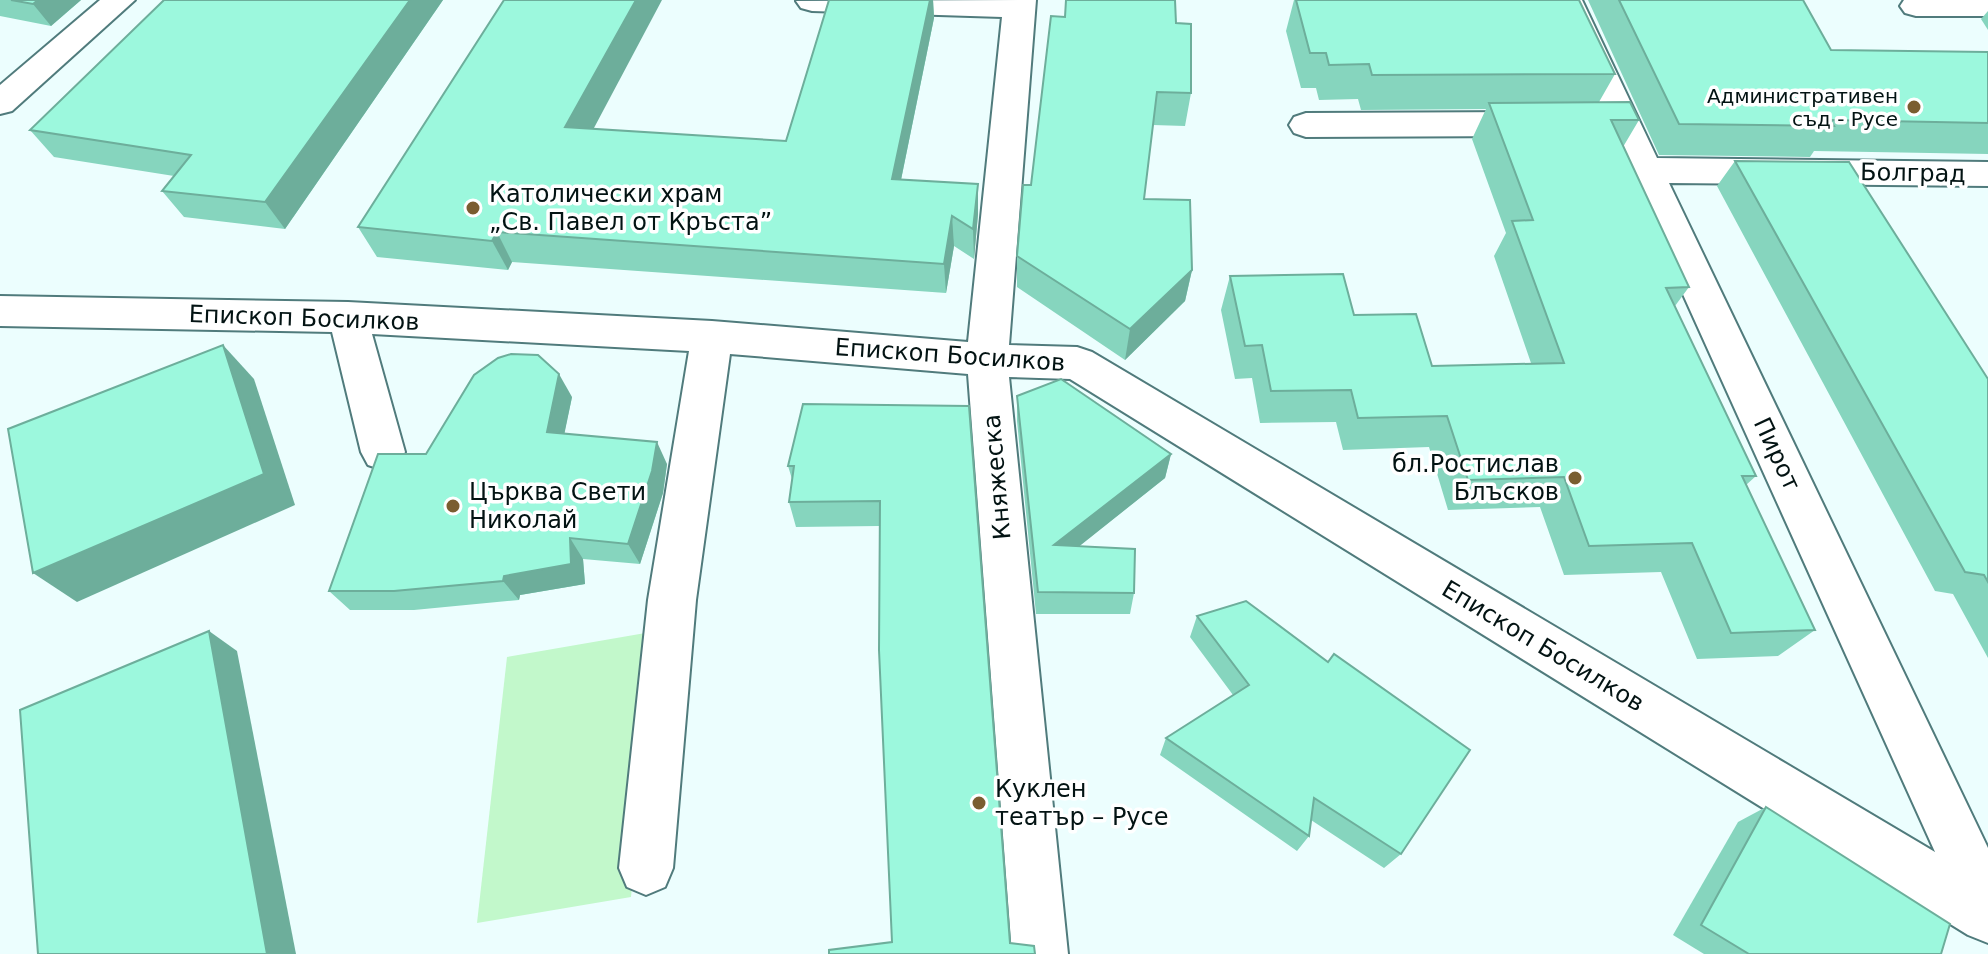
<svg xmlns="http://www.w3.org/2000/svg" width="1988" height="954" viewBox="0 0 1988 954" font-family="'DejaVu Sans',sans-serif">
<rect width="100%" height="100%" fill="#ecfefe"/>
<!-- green -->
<polygon fill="#c2f8cb" points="657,631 631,897 477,923 507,657"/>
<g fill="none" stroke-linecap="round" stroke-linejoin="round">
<!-- minor casing -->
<g stroke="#507b7c" stroke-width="4">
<g id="minor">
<polygon points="100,0 135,0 12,111 0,114 0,85"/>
<polygon points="1036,0 1009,345 1077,347 1092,352 1935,852 1550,0 1582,0 1657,158 1988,162 1988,186 1669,183 1988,848 1988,943 1968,935 1070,379 1009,377 1068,954 1012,954 968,374 730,354 696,600 673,868 665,887 646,895 627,887 619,868 648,600 689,351 372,334 405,452 398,465 383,470 368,465 361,452 332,332 0,326 0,296 348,302 712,321 968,342 1002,17 812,11 801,8 796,1"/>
<polygon points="1904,0 1988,0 1988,16 1916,16 1905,13 1900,6"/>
<polygon points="1540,112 1552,116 1557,124 1552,132 1540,136 1306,137 1294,133 1289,125 1294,117 1306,113"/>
</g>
</g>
<!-- minor -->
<use href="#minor" fill="#fff" fill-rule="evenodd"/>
</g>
<!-- wall -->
<g fill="#86d5be">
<polygon points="0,0 81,0 51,26 0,16"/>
<polygon points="164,0 443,0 285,229 184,217 162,191 174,176 54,157 30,130"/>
<polygon points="829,0 933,0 934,18 901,180 978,184 978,214 974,259 954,246 946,293 512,262 508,270 377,257 358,227 593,129 786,141"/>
<polygon points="1294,0 1579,0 1615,74 1599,102 1639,120 1623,147 1689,287 1675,306 1756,476 1746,485 1815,630 1778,656 1697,659 1661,572 1564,575 1540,507 1448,510 1429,447 1343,450 1336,422 1260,423 1252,378 1235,379 1221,310 1230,276 1354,315 1432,366 1531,363 1494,256 1506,233 1472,139 1486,109 1361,110 1358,99 1319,100 1316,88 1301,88 1286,31"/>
<polygon points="1588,0 1803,0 1831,50 1988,52 1988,154 1814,151 1810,157 1659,155"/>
<polygon points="1988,11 1988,30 1981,19"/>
<polygon points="1176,23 1191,93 1185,126 1153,125 1144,199 1192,270 1185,301 1125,360 1017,287 1017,256 1031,185"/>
<polygon points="1735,161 1988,379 1988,658 1953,594 1935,591 1717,186"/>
<polygon points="1017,396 1171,454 1165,478 1079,546 1134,593 1130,614 1036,614 1017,421"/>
<polygon points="572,397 564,434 667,464 663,493 640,564 583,559 585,584 520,595 519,600 414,610 350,610 329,591 426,454"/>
<polygon points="969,406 892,942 879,526 796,527 789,502 792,479 788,466"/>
<polygon points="1197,616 1401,854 1384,868 1311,820 1309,836 1297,851 1160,755 1166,738 1233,695 1190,637"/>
<polygon points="1766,807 1941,954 1704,954 1673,935 1738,822"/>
</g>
<!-- shaded-wall -->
<g fill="#6dae9b">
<polygon points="38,0 81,0 51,26 33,4"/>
<polygon points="410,0 443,0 285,229 265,202"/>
<polygon points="636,0 662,0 578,158 565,127"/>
<polygon points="930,0 933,0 934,18 895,209 892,179"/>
<polygon points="978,184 978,214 974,259 973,229"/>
<polygon points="952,216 954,246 946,293 944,264"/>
<polygon points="497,232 512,262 508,270 492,241"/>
<polygon points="1192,270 1185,301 1125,360 1130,329"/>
<polygon points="223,345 254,379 295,505 77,602 33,573"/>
<polygon points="559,374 572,397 560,455 547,432"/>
<polygon points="657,442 667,464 663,493 640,564 628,544"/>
<polygon points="1171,454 1165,478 1052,568 1054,545"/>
<polygon points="570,538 583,559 585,584 520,595 519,600 503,581 504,576"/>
<polygon points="209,631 237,651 296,954 267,954"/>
</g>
<!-- building -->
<g fill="#9cf8dd" stroke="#6dae9b" stroke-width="2">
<polygon points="11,0 38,0 33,4"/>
<polygon points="164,0 410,0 265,202 162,191 191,155 30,130"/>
<polygon points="504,0 636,0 565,127 786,141 829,0 930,0 892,179 978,184 973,229 952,216 944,264 497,232 492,241 358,227"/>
<polygon points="1066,0 1175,0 1176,23 1191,24 1191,93 1157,92 1144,199 1190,200 1192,270 1130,329 1017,256 1023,185 1031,185 1051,16 1065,17"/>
<polygon points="1296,0 1579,0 1615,74 1372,75 1369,64 1329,65 1326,53 1310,53"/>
<polygon points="1619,0 1803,0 1831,50 1988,52 1988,123 1830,120 1834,126 1679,124"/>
<polygon points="1630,102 1639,120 1611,120 1689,287 1666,288 1756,476 1742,476 1815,630 1731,633 1692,543 1589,546 1564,477 1468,480 1447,416 1358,418 1351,390 1271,391 1262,345 1245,346 1230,276 1343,274 1354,315 1416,314 1432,366 1564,363 1512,221 1533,220 1489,103"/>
<polygon points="1735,161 1849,162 1988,379 1988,582 1984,575 1965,572"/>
<polygon points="223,345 264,474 33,573 8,429"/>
<polygon points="511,354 538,355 559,374 547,432 657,442 652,471 628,544 570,538 571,564 504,576 503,581 394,591 329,591 378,454 426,454 474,375 498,358"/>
<polygon points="1061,379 1171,454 1054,545 1135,549 1134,593 1038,592 1017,396"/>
<polygon points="803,404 969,406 1010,943 1034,946 1035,954 829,954 829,950 892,942 879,650 880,501 789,502 794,466 788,466"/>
<polygon points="1246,601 1328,662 1334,654 1470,750 1401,854 1314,798 1309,836 1166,738 1249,685 1197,616"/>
<polygon points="209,631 267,954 38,954 20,710"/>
<polygon points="1766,807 1950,924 1941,954 1749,954 1701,925"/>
</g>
<!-- markers -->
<g fill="#7a5d30" stroke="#fff" stroke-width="3">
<circle cx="1914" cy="107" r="8"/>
<circle cx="473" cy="208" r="8"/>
<circle cx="1575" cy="478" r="8"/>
<circle cx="453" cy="506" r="8"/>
<circle cx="979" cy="803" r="8"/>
</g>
<g text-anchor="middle" stroke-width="7" stroke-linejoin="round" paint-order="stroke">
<!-- far-poi labels -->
<g font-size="20" fill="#031313" stroke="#fff" text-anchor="end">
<text x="1898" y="103">Административен<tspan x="1898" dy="23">съд - Русе</tspan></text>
</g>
<!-- street labels -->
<g font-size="24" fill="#031313" stroke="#fff">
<text transform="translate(1913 173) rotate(1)" y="8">Болград</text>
<text transform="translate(304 318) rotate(2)" y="8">Епископ Босилков</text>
<text transform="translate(950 355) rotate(4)" y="8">Епископ Босилков</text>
<text transform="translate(1777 454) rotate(65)" y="8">Пирот</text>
<text transform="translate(997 477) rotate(-95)" y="8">Княжеска</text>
<text transform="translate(1543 646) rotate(31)" y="8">Епископ Босилков</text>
</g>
<!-- poi labels -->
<g font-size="24" fill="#031313" stroke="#fff" text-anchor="start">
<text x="489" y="202">Католически храм<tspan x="489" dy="28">„Св. Павел от Кръста”</tspan></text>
<text x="1559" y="472" text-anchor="end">бл.Ростислав<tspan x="1559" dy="28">Блъсков</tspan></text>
<text x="469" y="500">Църква Свети<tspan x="469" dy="28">Николай</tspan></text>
<text x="995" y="797">Куклен<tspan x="995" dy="28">театър – Русе</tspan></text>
</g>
</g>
</svg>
